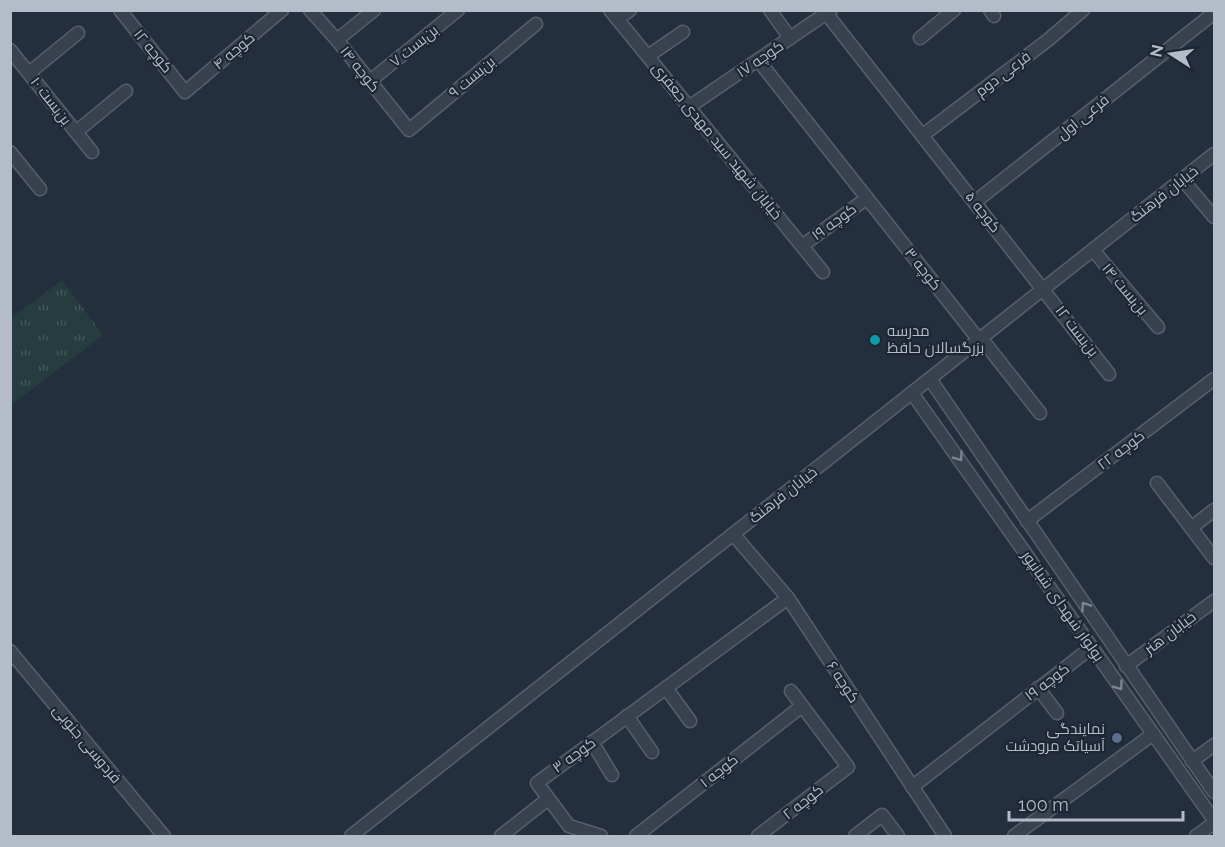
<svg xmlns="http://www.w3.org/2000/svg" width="1225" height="847" viewBox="0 0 1225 847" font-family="Raleway,Cairo,sans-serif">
<defs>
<pattern id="grass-tufts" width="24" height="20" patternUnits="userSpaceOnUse" patternTransform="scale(1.5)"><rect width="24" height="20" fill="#263c3f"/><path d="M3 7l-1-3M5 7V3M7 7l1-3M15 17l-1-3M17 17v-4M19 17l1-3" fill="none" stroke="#435659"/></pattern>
</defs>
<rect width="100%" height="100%" fill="#242f3e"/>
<!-- grass -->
<polygon fill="url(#grass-tufts)" points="62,280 103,335 11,405 11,318"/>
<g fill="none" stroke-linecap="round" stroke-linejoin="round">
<!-- minor casing -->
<g stroke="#565f6c" stroke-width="15">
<g id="minor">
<polyline points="120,10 185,92 282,10"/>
<polyline points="310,10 337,40 409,130 536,24"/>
<polyline points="610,10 823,272"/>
<polyline points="770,10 790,38"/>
<polyline points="990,10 994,16"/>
<polyline points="826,13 1109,374"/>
<polyline points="617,19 630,10"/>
<polyline points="920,38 954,10"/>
<polyline points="337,40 374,10"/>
<polyline points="10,50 92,152"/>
<polyline points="648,56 683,32"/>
<polyline points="758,60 979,340"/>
<polyline points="29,73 78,33"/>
<polyline points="370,81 458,10"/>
<polyline points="689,107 831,10"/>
<polyline points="76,132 126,91"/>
<polyline points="923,135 1048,40 1083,10"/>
<polyline points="10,152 40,189"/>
<polyline points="1182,179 1214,217"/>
<polyline points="975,202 1214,13"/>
<polyline points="802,246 867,198"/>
<polyline points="1093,250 1158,327"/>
<polyline points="981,338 1040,413"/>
<polyline points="930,379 1214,792"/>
<polyline points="912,393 1214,820"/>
<polyline points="1157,483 1214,558"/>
<polyline points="1027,521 1214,379"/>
<polyline points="1191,528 1214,510"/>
<polyline points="733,534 788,598 945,836"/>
<polyline points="10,651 164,836"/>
<polyline points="1126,666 1214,601"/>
<polyline points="666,688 690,721"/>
<polyline points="1038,688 1057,713"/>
<polyline points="627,716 652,752"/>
<polyline points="592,742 612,775"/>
<polyline points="1192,761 1214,745"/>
<polyline points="912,787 1092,647"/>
<polyline points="351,836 1214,154"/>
<polyline points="501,836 548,799"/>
<polyline points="601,836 569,826 537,783 788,598"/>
<polyline points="636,836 802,706"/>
<polyline points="758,836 848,767 791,691"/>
<polyline points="855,836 882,815 898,836"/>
<polyline points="1014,836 1153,734"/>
<polyline points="1196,836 1214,823"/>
</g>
</g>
<!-- minor -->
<use href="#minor" stroke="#38414e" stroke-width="12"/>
</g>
<!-- one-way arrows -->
<defs><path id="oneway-chevron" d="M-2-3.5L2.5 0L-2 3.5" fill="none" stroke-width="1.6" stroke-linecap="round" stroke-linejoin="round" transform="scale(1.5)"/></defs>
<g stroke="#7c8592">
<use href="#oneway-chevron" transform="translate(959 457) rotate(55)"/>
<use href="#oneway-chevron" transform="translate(1085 606) rotate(-124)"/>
<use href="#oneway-chevron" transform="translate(1119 686) rotate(55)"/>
</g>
<!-- markers -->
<circle fill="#0f9aa8" stroke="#1d2633" stroke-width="2" cx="875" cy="340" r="6"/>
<circle fill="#5c6f8a" stroke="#1d2633" stroke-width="2" cx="1117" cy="738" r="6"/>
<g text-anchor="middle" stroke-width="4.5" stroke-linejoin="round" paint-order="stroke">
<!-- street labels -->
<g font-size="15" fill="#b4bcc9" stroke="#1d2633">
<text transform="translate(414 46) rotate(-39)" y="5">بن‌بست ۷</text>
<text transform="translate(153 51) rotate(51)" y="5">کوچه ۱۲</text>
<text transform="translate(234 51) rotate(-40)" y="5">کوچه ۴</text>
<text transform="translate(760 59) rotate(-34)" y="5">کوچه ۱۷</text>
<text transform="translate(360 69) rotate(51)" y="5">کوچه ۱۴</text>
<text transform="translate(1003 74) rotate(-37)" y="5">فرعی دوم</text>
<text transform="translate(472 77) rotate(-40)" y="5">بن‌بست ۹</text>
<text transform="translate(51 101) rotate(52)" y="5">بن‌بست ۱۰</text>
<text transform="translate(1083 117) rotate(-39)" y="5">فرعی اول</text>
<text transform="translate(717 141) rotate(51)" y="5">خیابان شهید سید مهدی جعفری</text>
<text transform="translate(1164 194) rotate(-38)" y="5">خیابان فرهنگ</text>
<text transform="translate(983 212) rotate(52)" y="5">کوچه ۵</text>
<text transform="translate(834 222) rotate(-36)" y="5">کوچه ۱۹</text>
<text transform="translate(923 269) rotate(52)" y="5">کوچه ۳</text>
<text transform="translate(1125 289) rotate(50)" y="5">بن‌بست ۱۴</text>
<text transform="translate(1077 331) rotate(52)" y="5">بن‌بست ۱۲</text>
<text transform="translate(1121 450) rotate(-37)" y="5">کوچه ۲۲</text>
<text transform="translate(783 495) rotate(-38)" y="5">خیابان فرهنگ</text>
<text transform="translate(1063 606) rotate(55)" y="5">بولوار شهدای شبانپور</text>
<text transform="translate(1170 633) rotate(-37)" y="5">خیابان هنر</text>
<text transform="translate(843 682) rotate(57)" y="5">کوچه ۶</text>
<text transform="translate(1047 682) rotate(-37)" y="5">کوچه ۱۹</text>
<text transform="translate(87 744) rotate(50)" y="5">فردوسی جنوبی</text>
<text transform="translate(574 755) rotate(-36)" y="5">کوچه ۳</text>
<text transform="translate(719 771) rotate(-38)" y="5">کوچه ۱</text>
<text transform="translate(803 802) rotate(-38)" y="5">کوچه ۲</text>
</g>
<!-- poi labels -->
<g font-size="15" fill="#b4bcc9" stroke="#1d2633" text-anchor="start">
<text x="887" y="336">مدرسه<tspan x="887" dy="17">بزرگسالان حافظ</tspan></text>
<text x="1105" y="734" text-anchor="end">نمایندگی<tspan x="1105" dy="17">آسیاتک مرودشت</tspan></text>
</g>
</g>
<!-- border -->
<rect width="1225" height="847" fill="none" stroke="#b4bcc9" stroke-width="24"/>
<!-- north arrow -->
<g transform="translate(1171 54) rotate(282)" stroke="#1d2633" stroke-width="4.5" paint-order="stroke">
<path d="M0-4.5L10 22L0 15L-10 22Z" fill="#b4bcc9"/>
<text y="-9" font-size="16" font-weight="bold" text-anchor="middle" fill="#b4bcc9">N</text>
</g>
<!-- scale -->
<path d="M1009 811v9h174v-9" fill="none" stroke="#b4bcc9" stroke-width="3"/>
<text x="1018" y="811" font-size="18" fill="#b4bcc9" stroke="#1d2633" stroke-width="4.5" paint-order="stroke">100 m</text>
</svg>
